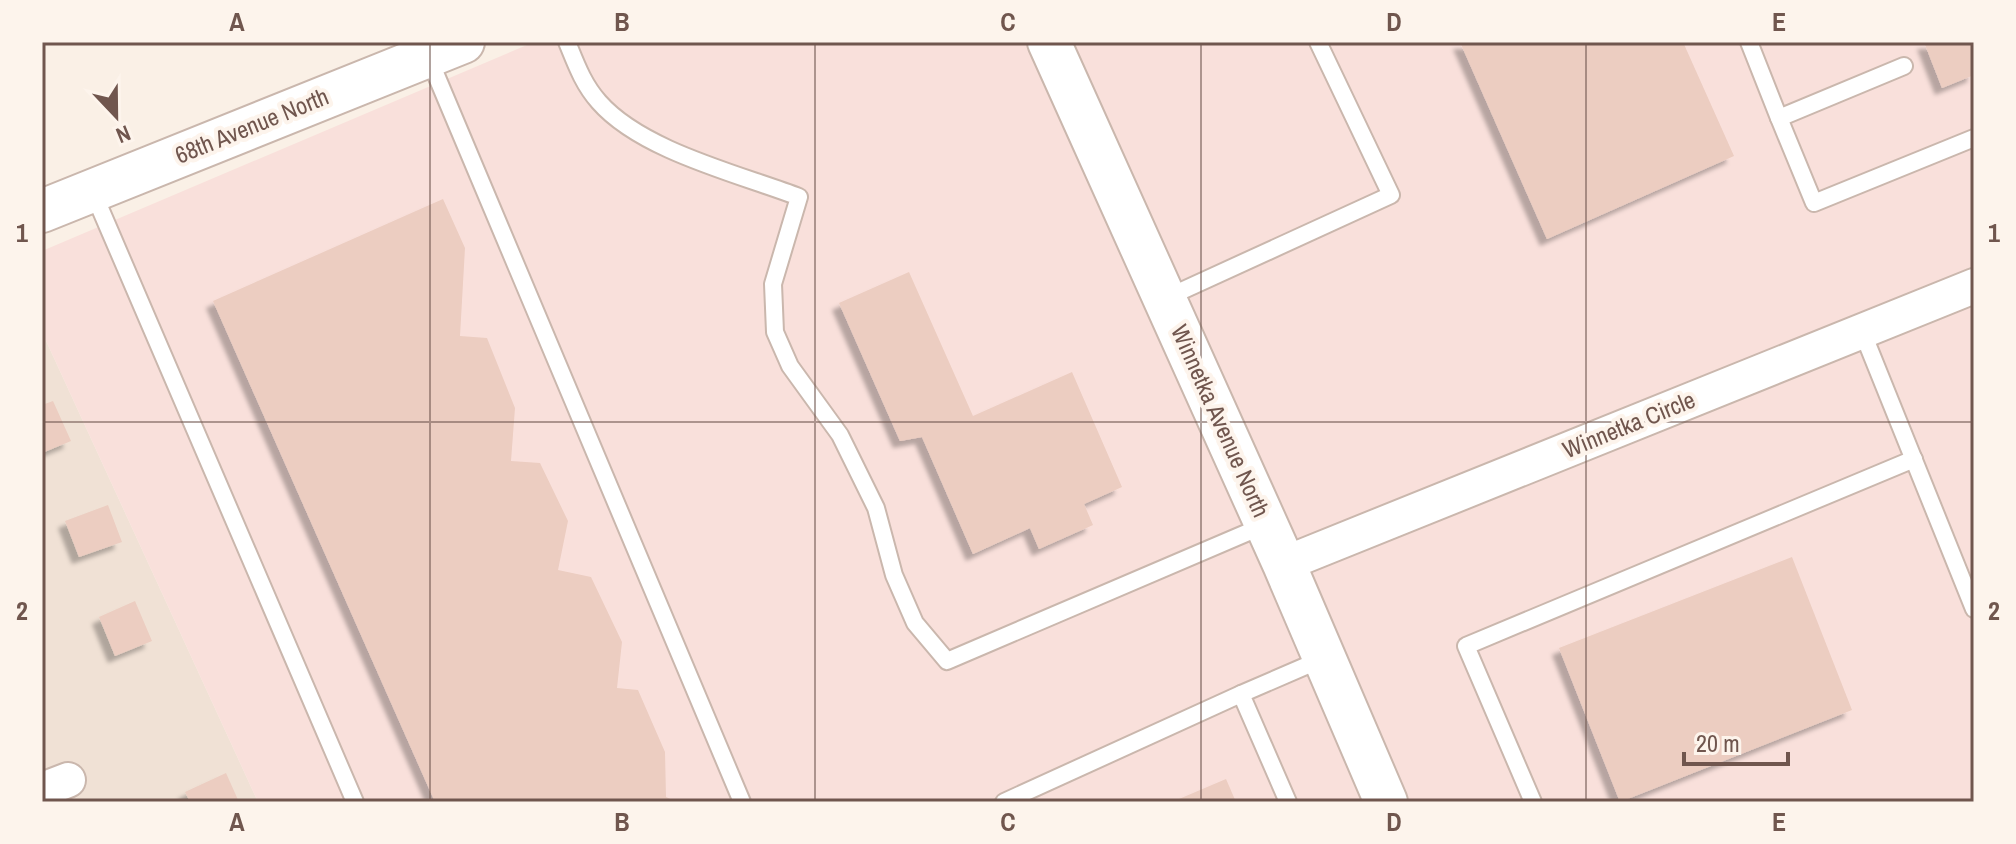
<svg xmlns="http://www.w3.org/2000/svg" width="2016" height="844" viewBox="0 0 2016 844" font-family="'Archivo Narrow',sans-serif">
<defs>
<filter id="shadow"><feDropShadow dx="-7" dy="7" stdDeviation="2" flood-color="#0004"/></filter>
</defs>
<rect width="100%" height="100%" fill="#faf0e6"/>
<!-- residential -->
<polygon fill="#f0e1d5" points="42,332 258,802 42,802"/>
<!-- commercial -->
<polygon fill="#f9e0db" points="534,42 1974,42 1974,802 258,802 42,332 42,251"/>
<!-- building -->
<g fill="#eccdc1" filter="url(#shadow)">
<polygon points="1460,42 1683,42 1734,156 1547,239"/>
<polygon points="1924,42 1974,42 1974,75 1942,88"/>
<polygon points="443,199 465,248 460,336 487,338 515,408 511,461 540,463 568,521 558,570 591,577 622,642 617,688 638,690 665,752 666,797 677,802 435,802 213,301"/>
<polygon points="909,272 973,416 1072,372 1122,487 1084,504 1093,525 1039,549 1030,528 973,554 922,437 900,441 839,303"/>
<polygon points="53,401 71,441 42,453 42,405"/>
<polygon points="108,505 122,542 79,557 65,521"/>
<polygon points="1792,557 1852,710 1620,802 1559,648"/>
<polygon points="135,601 152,641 115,656 99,617"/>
<polygon points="226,773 239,802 190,802 185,792"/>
<polygon points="1226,779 1236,802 1172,802"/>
</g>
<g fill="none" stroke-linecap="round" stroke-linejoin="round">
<!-- service casing -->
<g stroke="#cab7ad" stroke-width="20">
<g id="service">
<path d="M567 42C576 64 583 84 599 102 642 151 739 174 799 197L773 284 775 332 790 366 840 435 876 508 894 575 915 623 947 661 1265 525"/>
<polyline points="1749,42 1779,118"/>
<polyline points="428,56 742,802"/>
<polyline points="1904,66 1779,118 1814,203 1974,138"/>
<polyline points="93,192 355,802"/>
<polyline points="1166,298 1391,195 1318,42"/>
<polyline points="1862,331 1974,609"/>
<polyline points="1004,802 1241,694"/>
<polyline points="1288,802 1241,694 1322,659"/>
<polyline points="1533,802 1466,646 1914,459"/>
</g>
</g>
<!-- minor casing -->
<g stroke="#cab7ad" stroke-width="38">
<g id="minor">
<polyline points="1284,564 1974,286"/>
<polyline points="42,790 68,780"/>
</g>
</g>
<!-- tertiary casing -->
<g stroke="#cab7ad" stroke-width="46">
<g id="tertiary">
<polyline points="1049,42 1284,564 1386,802"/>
<polyline points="42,211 463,42"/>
</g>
</g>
<!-- service -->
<use href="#service" stroke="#fff" stroke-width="16"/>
<!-- minor -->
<use href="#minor" stroke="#fff" stroke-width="34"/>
<!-- tertiary -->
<use href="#tertiary" stroke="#fff" stroke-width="42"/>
</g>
<!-- grid -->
<path fill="none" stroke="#70564e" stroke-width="2" stroke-opacity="0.55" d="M430 42V802M815 42V802M1201 42V802M1586 42V802M42 422H1974"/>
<g text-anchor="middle" stroke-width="8" stroke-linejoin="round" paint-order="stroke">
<!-- street labels -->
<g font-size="24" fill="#70564e" stroke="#fdf4ec">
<text transform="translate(252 126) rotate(-22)" y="8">68th Avenue North</text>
<text transform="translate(1220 421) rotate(66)" y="8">Winnetka Avenue North</text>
<text transform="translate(1629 425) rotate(-22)" y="8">Winnetka Circle</text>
</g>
</g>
<!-- border -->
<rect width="2016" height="844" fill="none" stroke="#fdf4ec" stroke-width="88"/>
<!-- north arrow -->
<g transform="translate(116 116) rotate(158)" stroke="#fdf4ec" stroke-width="6" paint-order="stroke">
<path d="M0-6L14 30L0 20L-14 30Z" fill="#70564e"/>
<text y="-12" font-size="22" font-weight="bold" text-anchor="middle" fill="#70564e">N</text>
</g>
<!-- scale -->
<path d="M1684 752v12h104v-12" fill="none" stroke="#70564e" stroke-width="4"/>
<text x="1696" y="752" font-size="24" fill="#70564e" stroke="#fdf4ec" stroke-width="6" paint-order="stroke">20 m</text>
<rect x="44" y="44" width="1928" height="756" fill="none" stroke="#70564e" stroke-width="3"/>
<g font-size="26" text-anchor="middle" font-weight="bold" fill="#70564e">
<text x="237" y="31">A</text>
<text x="622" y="31">B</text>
<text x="1008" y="31">C</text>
<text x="1394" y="31">D</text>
<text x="1779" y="31">E</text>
<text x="22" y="242">1</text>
<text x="1994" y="242">1</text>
<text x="22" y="620">2</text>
<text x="1994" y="620">2</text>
<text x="237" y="831">A</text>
<text x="622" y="831">B</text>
<text x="1008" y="831">C</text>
<text x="1394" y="831">D</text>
<text x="1779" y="831">E</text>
</g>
</svg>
